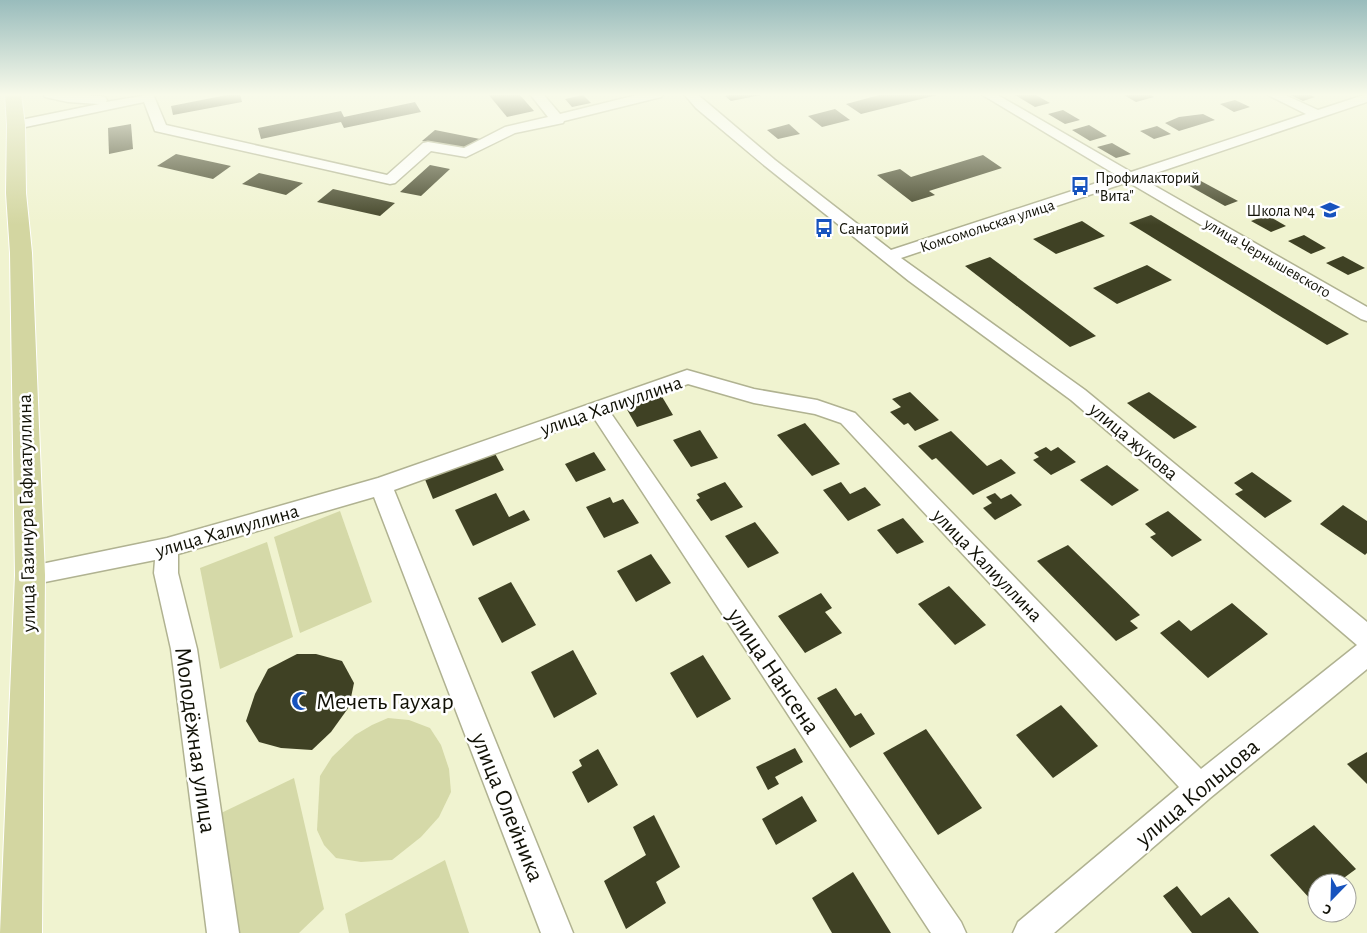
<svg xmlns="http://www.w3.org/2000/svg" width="1367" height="933" viewBox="0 0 1367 933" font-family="'Alegreya Sans',sans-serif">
<rect width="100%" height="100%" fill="#f0f3d0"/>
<!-- green -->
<g fill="#d5d9a8">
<polygon points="340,511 372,602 300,633 274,537"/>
<polygon points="267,542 293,637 220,669 200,568"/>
<polygon points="388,718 409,720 430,728 441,745 449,769 451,792 439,817 421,837 392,860 361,862 336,858 324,845 317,830 320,776 332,757 355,735 372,725"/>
<polygon points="294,778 324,909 299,933 235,933 217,815"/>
<polygon points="445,860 469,933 349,933 345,914"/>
</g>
<!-- building -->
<g fill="#3f4124">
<polygon points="232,94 240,94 242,102 173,115 171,106"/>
<polygon points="488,94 519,94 534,111 507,117"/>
<polygon points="727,94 761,94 761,95 731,101 725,96 728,95"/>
<polygon points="883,94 937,94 937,95 861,114 846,104"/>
<polygon points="1020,94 1034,94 1050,103 1035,107 1015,95"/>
<polygon points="1122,94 1149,94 1154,97 1136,102"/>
<polygon points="1288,94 1308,94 1315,97 1303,101"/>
<polygon points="583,95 591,103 572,107 565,99"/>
<polygon points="1235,100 1250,107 1234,112 1220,104"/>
<polygon points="415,102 421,112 344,128 341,122 261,139 258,128 341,111 344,117"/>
<polygon points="835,109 850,120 822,127 808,116"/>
<polygon points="1063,110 1080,120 1065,124 1048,114"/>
<polygon points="1203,114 1215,120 1179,131 1165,123 1179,117"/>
<polygon points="131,124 133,149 109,154 108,128"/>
<polygon points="789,124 800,134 778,139 767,130"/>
<polygon points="1089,125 1107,136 1090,141 1072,130"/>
<polygon points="1157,126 1171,134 1154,139 1140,131"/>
<polygon points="435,130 480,139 467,150 422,141"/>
<polygon points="1112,143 1131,154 1116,158 1097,147"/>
<polygon points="176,154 231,166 213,179 157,166"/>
<polygon points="983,155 1002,168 929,191 935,195 912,202 877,175 900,169 911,177"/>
<polygon points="430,165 450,169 421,196 400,192"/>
<polygon points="259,173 303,183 286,195 242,184"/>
<polygon points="1199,180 1238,201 1225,206 1186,184"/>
<polygon points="333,189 395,203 380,216 317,202"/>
<polygon points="1151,215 1349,334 1327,345 1129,223"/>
<polygon points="1267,215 1286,226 1271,232 1251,221"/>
<polygon points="1082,221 1105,236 1056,254 1033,239"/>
<polygon points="1304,235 1326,248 1311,254 1288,241"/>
<polygon points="1343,256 1365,268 1348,275 1326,263"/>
<polygon points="990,257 1096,336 1070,347 965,266"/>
<polygon points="1147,265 1172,280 1117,304 1093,288"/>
<polygon points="910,392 939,420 915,431 908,423 904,425 890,412 901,407 892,399"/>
<polygon points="1149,392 1197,427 1174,439 1127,403"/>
<polygon points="661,395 673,415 637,427 625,406"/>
<polygon points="805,423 840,464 812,476 777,435"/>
<polygon points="700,430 718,458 691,467 673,440"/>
<polygon points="951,431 987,466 1001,459 1016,473 973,495 936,458 932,460 918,446"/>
<polygon points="1046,447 1051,451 1058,447 1076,462 1051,475 1033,460 1039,457 1034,453"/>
<polygon points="493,450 504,470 433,499 424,477"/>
<polygon points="594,452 606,470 576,482 565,464"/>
<polygon points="1107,465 1139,490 1112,506 1080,480"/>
<polygon points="1252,472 1292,501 1265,518 1235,494 1243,490 1234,483"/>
<polygon points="725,482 743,507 711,521 696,500 700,498 697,494"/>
<polygon points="841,482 850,494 865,487 881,505 848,521 823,490"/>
<polygon points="496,493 509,517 524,510 530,520 473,546 455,510"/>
<polygon points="995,493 1001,499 1011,494 1022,505 995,520 983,508 992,503 986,497"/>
<polygon points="610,497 613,503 623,499 639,523 604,538 586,507"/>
<polygon points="1343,505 1367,521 1367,553 1365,555 1320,524"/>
<polygon points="1168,511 1202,540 1172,557 1150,537 1156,534 1145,524"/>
<polygon points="903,518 924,542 897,554 877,530"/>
<polygon points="755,522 779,553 748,568 725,536"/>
<polygon points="1068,545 1140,615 1130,621 1138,628 1116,641 1037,561"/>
<polygon points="651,554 671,583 636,602 617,571"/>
<polygon points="511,582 536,625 502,643 478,598"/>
<polygon points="949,586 986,625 955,645 918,604"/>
<polygon points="821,593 832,608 825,612 842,633 805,653 778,616"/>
<polygon points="1232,603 1268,634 1208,678 1160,633 1179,620 1191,631"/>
<polygon points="573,650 597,694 554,718 531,672"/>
<polygon points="297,654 316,654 342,661 354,683 349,707 331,732 312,750 281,748 259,742 246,721 255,694 268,669"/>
<polygon points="703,655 731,699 697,718 670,673"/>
<polygon points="836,688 855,716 861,713 875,734 850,748 817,698"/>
<polygon points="1061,705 1098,746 1053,778 1016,735"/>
<polygon points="926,729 982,808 938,835 883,753"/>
<polygon points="795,748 803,762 775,777 779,784 768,790 756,767"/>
<polygon points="598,749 618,785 588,803 572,772 582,766 579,760"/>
<polygon points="1367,752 1367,784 1347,764"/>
<polygon points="802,796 817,821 776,845 762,819"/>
<polygon points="654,815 680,867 656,882 666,903 626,929 604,881 646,855 633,827"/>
<polygon points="1314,825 1356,869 1337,883 1317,883 1317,897 1312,901 1270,855"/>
<polygon points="853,872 891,933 832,933 812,898"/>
<polygon points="1177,886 1201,916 1229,897 1259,933 1192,933 1163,896"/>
</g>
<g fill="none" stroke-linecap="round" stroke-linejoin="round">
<!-- minor casing -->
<g stroke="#b0b291" stroke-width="3">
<g id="minor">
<polygon points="43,94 101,96 105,97 107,100 106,102 153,94 166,125 387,175 423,143 428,142 464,148 505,127 548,117 530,94 543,94 560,114 641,94 663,94 661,97 564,121 563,123 515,133 466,157 431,151 395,183 390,184 155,131 144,102 16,129 11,128 9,125 11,122 99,104 68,102 45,97"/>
<polygon points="684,94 697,94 775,160 891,250 1118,176 981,94 996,94 1131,172 1306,114 1266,94 1283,94 1318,110 1367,94 1367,102 1141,178 1367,307 1367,321 1361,319 1128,182 901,258 1085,390 1367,622 1367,669 1210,798 1054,933 1013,933 1018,922 1179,787 841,423 815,414 754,403 688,384 610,412 961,922 966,933 931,933 594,418 394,490 573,933 541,933 374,497 178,554 178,573 197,649 239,933 207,933 171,649 154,573 155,560 30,585 22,582 18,575 22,568 167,538 378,478 687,370 754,389 817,400 855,413 1201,769 1357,645 1071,400 909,281 765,166 696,108"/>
</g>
</g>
<!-- major casing -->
<g stroke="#fff" stroke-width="2">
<polygon id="major" points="5,94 21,94 25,125 26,193 32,253 45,575 42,933 0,933 15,575 10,253 6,193 7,125"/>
</g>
<!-- minor -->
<use href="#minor" fill="#fff" fill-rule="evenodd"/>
<!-- major -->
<use href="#major" fill="#d3d6a1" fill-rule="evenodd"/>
</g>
<!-- sky -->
<linearGradient id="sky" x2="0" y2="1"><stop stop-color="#99bcbc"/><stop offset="0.42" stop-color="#f8faea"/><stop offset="1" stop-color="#f8faea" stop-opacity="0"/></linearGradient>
<rect width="1367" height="225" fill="url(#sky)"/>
<!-- icons -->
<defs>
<g id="bus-bare" transform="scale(1.5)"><path d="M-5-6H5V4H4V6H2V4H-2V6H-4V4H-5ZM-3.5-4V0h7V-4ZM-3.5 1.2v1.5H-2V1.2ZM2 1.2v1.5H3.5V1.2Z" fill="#1753be" stroke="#fff" stroke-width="2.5" paint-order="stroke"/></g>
<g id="school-bare" transform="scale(1.5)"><path d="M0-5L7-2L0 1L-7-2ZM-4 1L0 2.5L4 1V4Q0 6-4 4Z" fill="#1753be" stroke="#fff" stroke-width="2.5" paint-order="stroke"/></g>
<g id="mosque-bare" transform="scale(1.5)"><path d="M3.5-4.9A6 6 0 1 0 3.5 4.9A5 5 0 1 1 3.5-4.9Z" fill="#1753be" stroke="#fff" stroke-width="2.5" paint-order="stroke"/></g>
</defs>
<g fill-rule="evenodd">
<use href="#bus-bare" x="1080" y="186"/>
<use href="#school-bare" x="1330" y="210"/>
<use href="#bus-bare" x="824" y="228"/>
<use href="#mosque-bare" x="301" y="701"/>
</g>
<g text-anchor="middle" stroke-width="5" stroke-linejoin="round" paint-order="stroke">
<!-- far-poi labels -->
<g font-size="16" fill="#111106" stroke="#fff" text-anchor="start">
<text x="1095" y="183">Профилакторий<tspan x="1095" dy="18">"Вита"</tspan></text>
<text x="1315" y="216" text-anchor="end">Школа №4</text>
<text x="839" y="234">Санаторий</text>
</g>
<!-- far-street labels -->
<g font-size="16" fill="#111106" stroke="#fff">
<text transform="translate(987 225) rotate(-18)" y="6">Комсомольская улица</text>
<text transform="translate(1268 257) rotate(30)" y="6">улица Чернышевского</text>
</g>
<!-- street labels -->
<g font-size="20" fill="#111106" stroke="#fff">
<text transform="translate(611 405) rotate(-19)" y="7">улица Халиуллина</text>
<text transform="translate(1134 441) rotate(40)" y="7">улица жукова</text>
<text transform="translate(26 513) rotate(-91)" y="7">улица Газинура Гафиатуллина</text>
<text transform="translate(227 530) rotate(-16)" y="7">улица Халиуллина</text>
<text transform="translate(988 565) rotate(46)" y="7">улица Халиуллина</text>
</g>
<!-- near-street labels -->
<g font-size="24" fill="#111106" stroke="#fff">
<text transform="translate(774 671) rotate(56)" y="8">улица Нансена</text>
<text transform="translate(196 740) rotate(82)" y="8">Молодёжная улица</text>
<text transform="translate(1197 792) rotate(-40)" y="8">улица Кольцова</text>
<text transform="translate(508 807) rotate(68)" y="8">улица Олейника</text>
</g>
<!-- near-poi labels -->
<g font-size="24" fill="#111106" stroke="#fff" text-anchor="start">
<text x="316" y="709">Мечеть Гаухар</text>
</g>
</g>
<!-- north arrow -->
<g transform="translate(1332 898) rotate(203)"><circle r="24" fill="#ffffff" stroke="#a0a09b"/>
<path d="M0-4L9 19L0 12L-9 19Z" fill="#1753be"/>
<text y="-8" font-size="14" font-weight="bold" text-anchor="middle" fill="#111106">С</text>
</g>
</svg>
